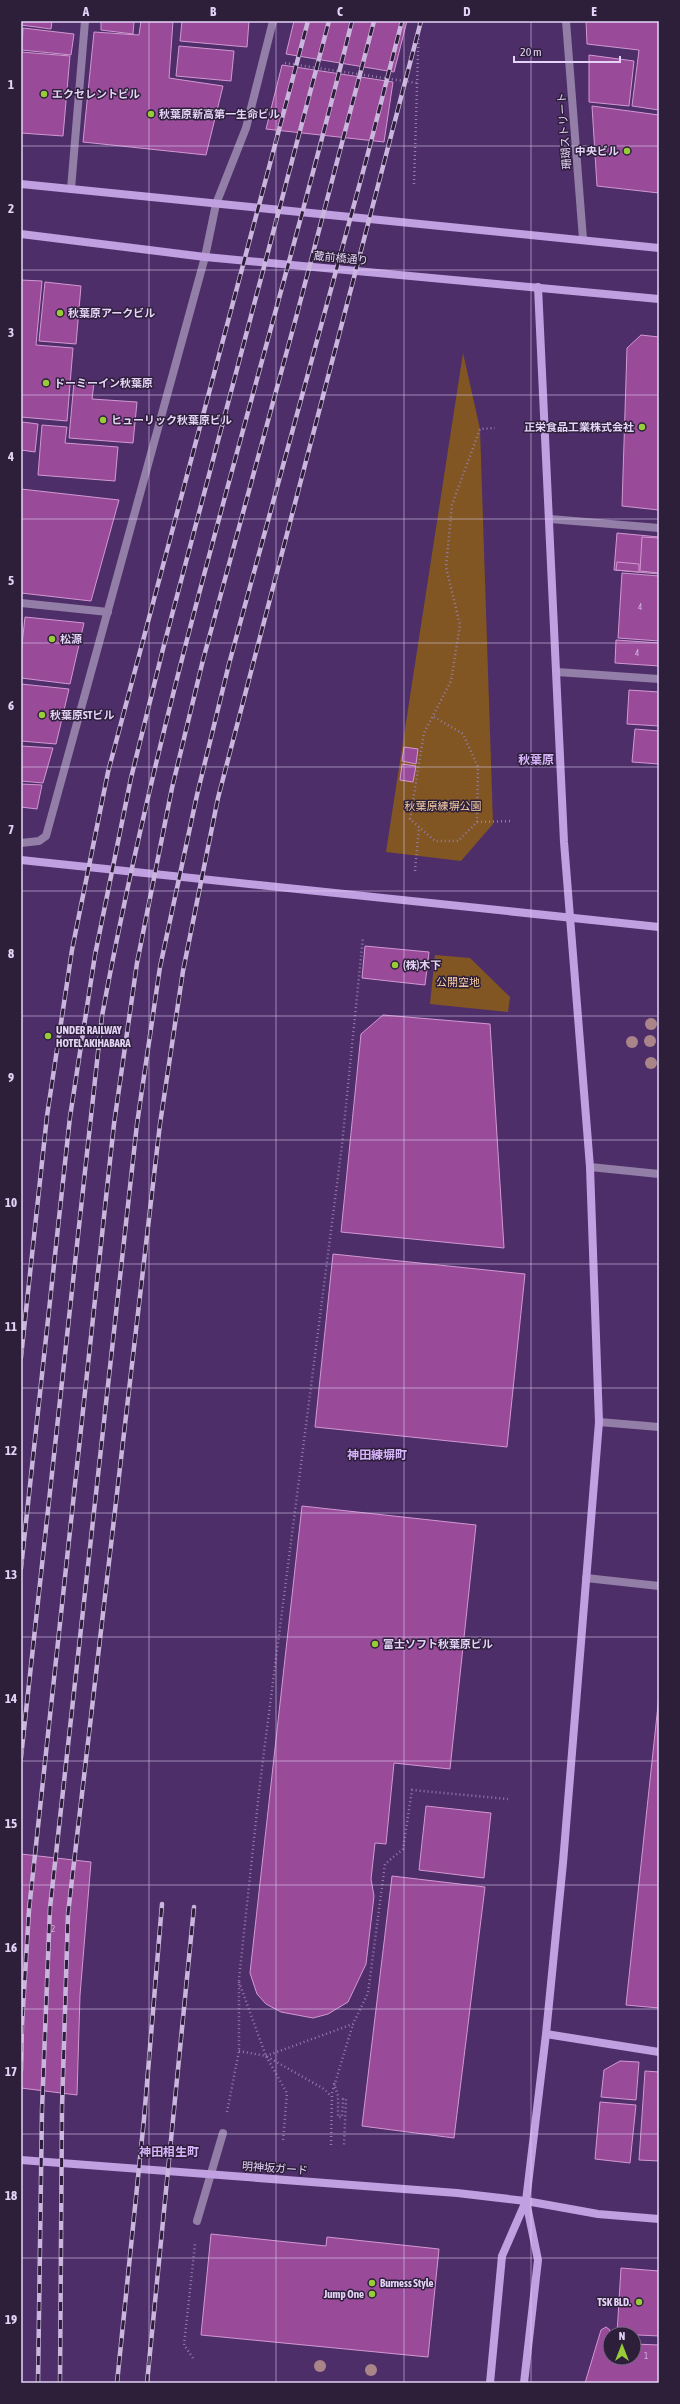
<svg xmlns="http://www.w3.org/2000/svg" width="680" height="2404" viewBox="0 0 680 2404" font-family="'Asap Condensed','Noto Sans JP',sans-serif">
<rect width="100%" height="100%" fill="#4e2e69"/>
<!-- green -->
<g fill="#815622">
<polygon points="463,353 480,429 493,824 461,861 386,852"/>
<polygon points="435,955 470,958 510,997 508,1012 430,1004"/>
</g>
<!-- building -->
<g fill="#994b99" stroke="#d298d1">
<polygon points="21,21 52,21 51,29 21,25"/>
<polygon points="101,21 134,21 133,34 101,30"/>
<polygon points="141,21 173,21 169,78 223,86 206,155 83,142 94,32 139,35"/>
<polygon points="182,21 249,21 247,47 180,41"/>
<polygon points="294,21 407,21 394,72 286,54"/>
<polygon points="586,21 659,21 659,110 632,106 639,50 587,44"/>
<polygon points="23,28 74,34 71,55 22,50"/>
<polygon points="179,46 234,51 231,81 176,76"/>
<polygon points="21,52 70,56 63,136 21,133"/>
<polygon points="589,55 634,61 629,106 589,102"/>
<polygon points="282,65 393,82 384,142 266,129"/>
<polygon points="592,106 659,115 659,193 597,186"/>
<polygon points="21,280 42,281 36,345 73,348 67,421 21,417"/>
<polygon points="45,282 81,286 76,344 39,341"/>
<polygon points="641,335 659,337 659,510 622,506 627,348"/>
<polygon points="74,382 94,383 92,399 137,402 133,443 69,438"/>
<polygon points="22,422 38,424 35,452 21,450"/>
<polygon points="42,425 67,427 65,443 118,447 115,481 38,475"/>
<polygon points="21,489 119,500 91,601 21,593"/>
<polygon points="617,533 659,537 659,574 614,570"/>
<polygon points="642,537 659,538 659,573 640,571"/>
<polygon points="617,562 639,564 639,572 616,570"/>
<polygon points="622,573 659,576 659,641 618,638"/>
<polygon points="25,617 84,623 70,684 21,678 21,654"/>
<polygon points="616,640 659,643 659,666 615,663"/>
<polygon points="21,684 69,689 56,744 21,741"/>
<polygon points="629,690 659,692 659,726 627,724"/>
<polygon points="635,729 659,731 659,764 632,762"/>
<polygon points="21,746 53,748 43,783 21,781"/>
<polygon points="404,747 418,749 416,764 402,761"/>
<polygon points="402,764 416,766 413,782 400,780"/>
<polygon points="21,784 42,785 37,809 21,807"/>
<polygon points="365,946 429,952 425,985 362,978"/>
<polygon points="383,1015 490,1024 504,1248 341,1232 361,1034"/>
<polygon points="333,1254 525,1274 507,1447 315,1427"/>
<polygon points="302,1506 476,1525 450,1769 394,1763 386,1844 375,1843 371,1879 374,1896 366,1964 348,2002 328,2014 313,2018 281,2012 266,2004 257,1994 250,1973"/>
<polygon points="659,1696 659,2008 626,2005"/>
<polygon points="426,1806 491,1813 484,1878 419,1870"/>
<polygon points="21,1854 91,1862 80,1995 77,2095 21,2088"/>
<polygon points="392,1876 485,1887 454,2138 362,2126"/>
<polygon points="620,2061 639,2062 636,2100 601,2097 604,2070"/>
<polygon points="645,2071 659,2072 659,2161 639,2160"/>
<polygon points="600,2102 636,2105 630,2163 595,2159"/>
<polygon points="211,2234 326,2246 327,2237 439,2249 428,2357 201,2335"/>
<polygon points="621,2268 659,2271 659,2336 617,2334"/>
<polygon points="606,2327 610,2330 610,2358 634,2358 634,2344 659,2345 659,2383 585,2383 601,2330"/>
</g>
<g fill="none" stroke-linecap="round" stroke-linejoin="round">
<!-- path -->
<g stroke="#957cab" stroke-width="2.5" stroke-dasharray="1 3" stroke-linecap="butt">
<polyline points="285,63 417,83"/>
<polyline points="414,184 419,21"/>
<polyline points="434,717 463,734 478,767 477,822 458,841 435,841 410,819 424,733 451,681 460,625 446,567 452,505 480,429 495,428"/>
<polyline points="477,822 513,821"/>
<polyline points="415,871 419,827"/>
<polyline points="239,1982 266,2056 324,2089 331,2096"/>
<polyline points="239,2051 266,2056 287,2093 283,2141"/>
<polyline points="266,2056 353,2024 368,1993 385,1864 403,1849 412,1790 508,1799"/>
<polyline points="334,2083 338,2096 338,2117 342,2117 343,2099 346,2099 344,2145"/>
<polyline points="227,2112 239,2051 239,1979 260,1783 342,1145 363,937"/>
<polyline points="331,2145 332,2093 353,2024"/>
<polyline points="193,2358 184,2345 195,2244"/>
</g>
<!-- street -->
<g stroke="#937ea7" stroke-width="8">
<polyline points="566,21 583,239"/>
<polyline points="71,189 85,21"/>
<polyline points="550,519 659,528"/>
<polyline points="21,603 108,612"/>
<polyline points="557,672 659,679"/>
<polyline points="21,843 39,841 46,836 205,257 216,204 246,128 273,21"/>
<polyline points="590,1167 659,1174"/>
<polyline points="599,1422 659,1427"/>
<polyline points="586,1578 659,1586"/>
<polyline points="197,2221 223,2133"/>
</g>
<!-- secondary -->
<g stroke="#c1a0e1" stroke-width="8">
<polyline points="21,184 659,248"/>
<polyline points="21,234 205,257 659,299"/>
<polyline points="21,860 659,927"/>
<polyline points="546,2034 659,2052"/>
<polyline points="21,2160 457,2193 526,2201 598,2214 659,2219"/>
<polyline points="490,2383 502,2256 526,2201 546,2034 563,1863 599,1422 590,1167 564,842 538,287"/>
<polyline points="524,2383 538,2260 526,2201"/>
</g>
<!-- rail casing -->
<g stroke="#cab6dd" stroke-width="4.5">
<g id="rail">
<polyline points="21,1357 47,1116 72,950 108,772 308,21"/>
<polyline points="21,1568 70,1117 95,955 131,778 163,649 329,21"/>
<path d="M21 1757 102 1016C164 679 270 353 352 21"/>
<polyline points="21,2070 22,2024 29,1910 114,1124 137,963 172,788 203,660 297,314 374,21"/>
<polyline points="38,2383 42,2109 50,1908 137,1124 160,967 197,795 229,664 367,157 402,21"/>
<polyline points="60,2383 62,2108 68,1914 160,1124 183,971 218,798 421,21"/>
<polyline points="117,2383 144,2119 162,1904"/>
<polyline points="147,2383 194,1907"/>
</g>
</g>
<!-- rail -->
<use href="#rail" stroke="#2d1f3a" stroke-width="3" stroke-dasharray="9" stroke-linecap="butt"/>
</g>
<!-- trees -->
<g fill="#a98589">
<circle cx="651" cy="1024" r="6"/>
<circle cx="650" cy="1041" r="6"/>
<circle cx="632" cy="1042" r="6"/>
<circle cx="651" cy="1063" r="6"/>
<circle cx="320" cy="2366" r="6"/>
<circle cx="371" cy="2370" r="6"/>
</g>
<!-- grid -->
<path fill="none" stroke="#e4d3f6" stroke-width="1" stroke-opacity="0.55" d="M149 21V2383M276 21V2383M404 21V2383M531 21V2383M21 146H659M21 270H659M21 395H659M21 519H659M21 643H659M21 767H659M21 891H659M21 1016H659M21 1140H659M21 1264H659M21 1388H659M21 1513H659M21 1637H659M21 1761H659M21 1885H659M21 2009H659M21 2134H659M21 2258H659"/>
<!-- markers -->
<g fill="#97cc38" stroke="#2d1f3a" stroke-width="1.5">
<circle cx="44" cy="94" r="4"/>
<circle cx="151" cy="114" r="4"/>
<circle cx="627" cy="151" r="4"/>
<circle cx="60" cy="313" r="4"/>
<circle cx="46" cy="383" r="4"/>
<circle cx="103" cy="420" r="4"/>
<circle cx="642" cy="427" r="4"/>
<circle cx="52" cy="639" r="4"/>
<circle cx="42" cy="715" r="4"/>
<circle cx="395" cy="965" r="4"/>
<circle cx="48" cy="1036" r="4"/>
<circle cx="375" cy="1644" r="4"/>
<circle cx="372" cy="2283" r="4"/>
<circle cx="372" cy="2294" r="4"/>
<circle cx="639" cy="2302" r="4"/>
</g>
<g text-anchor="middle" stroke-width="3" stroke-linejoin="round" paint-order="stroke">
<!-- number labels -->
<g font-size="9" fill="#d1b1df">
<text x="640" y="610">4</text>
<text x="637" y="656">4</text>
<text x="53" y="1932">2</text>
<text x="646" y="2359">1</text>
</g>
<!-- poi labels -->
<g font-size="11" font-weight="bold" fill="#e4d3f6" stroke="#2d1f3a" text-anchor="start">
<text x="52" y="98">エクセレントビル</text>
<text x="159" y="118">秋葉原新高第一生命ビル</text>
<text x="619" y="155" text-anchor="end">中央ビル</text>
<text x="68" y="317">秋葉原アークビル</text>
<text x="54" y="387">ドーミーイン秋葉原</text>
<text x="111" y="424">ヒューリック秋葉原ビル</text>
<text x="634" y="431" text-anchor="end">正栄食品工業株式会社</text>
<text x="60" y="643">松源</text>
<text x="50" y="719">秋葉原STビル</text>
<text x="403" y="969">(株)木下</text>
<text x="56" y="1034">UNDER RAILWAY<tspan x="56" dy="13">HOTEL AKIHABARA</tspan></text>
<text x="383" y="1648">富士ソフト秋葉原ビル</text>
<text x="380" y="2287">Burness Style</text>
<text x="364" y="2298" text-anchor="end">Jump One</text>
<text x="631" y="2306" text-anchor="end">TSK BLD.</text>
</g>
<!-- street labels -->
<g font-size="11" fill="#e4d3f6" stroke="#2d1f3a">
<text transform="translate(564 131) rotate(-94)" y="4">珊瑚ストリート</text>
<text transform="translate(341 258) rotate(5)" y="4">蔵前橋通り</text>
<text transform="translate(275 2168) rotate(4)" y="4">明神坂ガード</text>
</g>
<!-- park labels -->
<g font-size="11" fill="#f4cca3" stroke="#2d1f3a">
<text x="443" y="810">秋葉原練塀公園</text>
<text x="458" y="986">公開空地</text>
</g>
<!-- neighbourhood labels -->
<g font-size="12" font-weight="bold" fill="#d7b4fa" stroke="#2d1f3a">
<text x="536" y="764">秋葉原</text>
<text x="377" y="1459">神田練塀町</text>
<text x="169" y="2156">神田相生町</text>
</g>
</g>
<!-- border -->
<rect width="680" height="2404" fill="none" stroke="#2d1f3a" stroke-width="44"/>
<!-- north arrow -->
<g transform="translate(622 2346)"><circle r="19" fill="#2d1f3a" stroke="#766785"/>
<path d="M0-3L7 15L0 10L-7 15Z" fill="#97cc38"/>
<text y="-6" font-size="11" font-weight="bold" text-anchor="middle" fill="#e4d3f6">N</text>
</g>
<!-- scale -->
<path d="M514 56v6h106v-6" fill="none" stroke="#e4d3f6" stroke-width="2"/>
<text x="520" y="56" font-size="12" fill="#e4d3f6" stroke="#2d1f3a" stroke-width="3" paint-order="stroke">20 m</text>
<rect x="22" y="22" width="636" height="2360" fill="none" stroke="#e4d3f6" stroke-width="1.5"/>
<g font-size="13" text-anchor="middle" font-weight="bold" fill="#e4d3f6">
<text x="86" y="16">A</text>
<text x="213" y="16">B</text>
<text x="340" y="16">C</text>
<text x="467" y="16">D</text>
<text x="594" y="16">E</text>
<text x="11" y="89">1</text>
<text x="11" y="213">2</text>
<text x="11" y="337">3</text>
<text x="11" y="461">4</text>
<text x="11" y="585">5</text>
<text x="11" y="710">6</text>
<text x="11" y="834">7</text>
<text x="11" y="958">8</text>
<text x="11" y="1082">9</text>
<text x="11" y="1207">10</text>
<text x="11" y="1331">11</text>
<text x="11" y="1455">12</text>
<text x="11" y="1579">13</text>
<text x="11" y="1703">14</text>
<text x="11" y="1828">15</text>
<text x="11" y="1952">16</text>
<text x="11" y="2076">17</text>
<text x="11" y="2200">18</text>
<text x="11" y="2324">19</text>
</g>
</svg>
